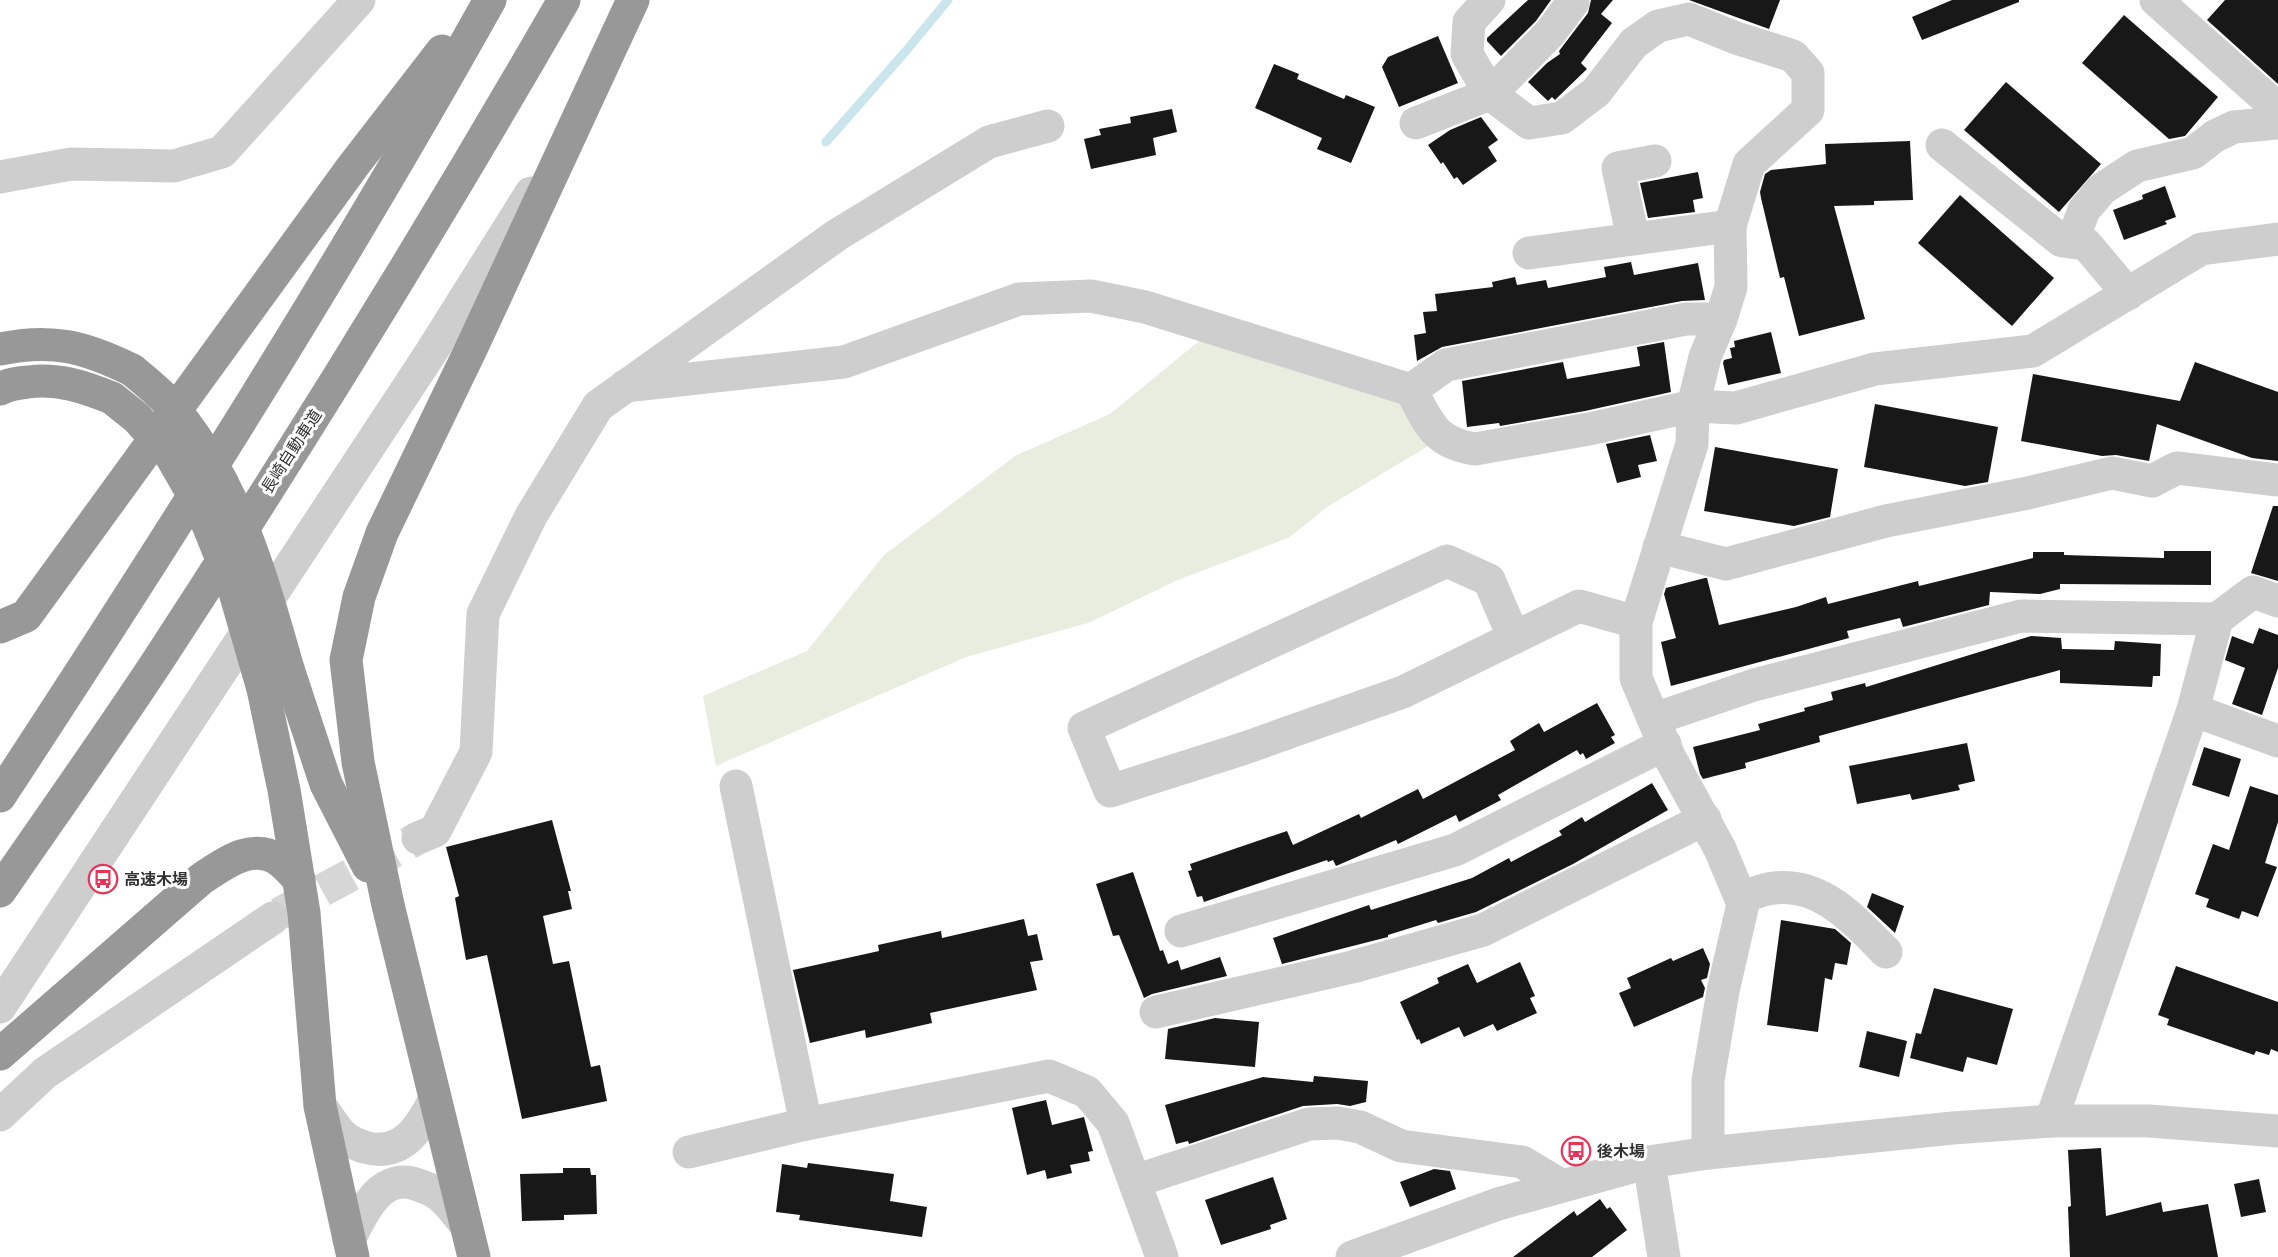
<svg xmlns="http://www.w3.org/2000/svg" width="2278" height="1257" viewBox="0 0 2278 1257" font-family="'Golos Text','Noto Sans JP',sans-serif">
<rect width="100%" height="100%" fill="#fff"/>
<!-- green -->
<polygon fill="#e9eddf" points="1204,337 1388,383 1433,443 1327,507 1290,537 1178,580 1088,623 966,657 716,766 703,696 807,651 884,555 1015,456 1110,414"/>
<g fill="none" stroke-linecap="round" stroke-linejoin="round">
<!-- stream -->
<polyline stroke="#cbe5ed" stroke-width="9" points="826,142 906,51 948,0"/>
</g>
<!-- building -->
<g fill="#181818">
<polygon points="1528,0 1551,0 1536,21 1501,56 1487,41 1487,38"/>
<polygon points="1591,0 1613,0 1601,14 1612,23 1581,63 1587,69 1559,96 1555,100 1552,97 1548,101 1528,82 1547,63 1560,54 1559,51 1588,13"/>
<polygon points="1689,0 1780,0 1769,29"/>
<polygon points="1952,0 2019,0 2019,2 1922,40 1912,17"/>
<polygon points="2225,0 2278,0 2278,84 2207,20"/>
<polygon points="2124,15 2218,97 2185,136 2169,139 2082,63"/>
<polygon points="1438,36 1458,83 1399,107 1382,67 1388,57"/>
<polygon points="1274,64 1299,74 1297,79 1344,99 1346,95 1375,107 1351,163 1317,149 1322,138 1255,108"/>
<polygon points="2006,82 2101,164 2059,212 1964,130"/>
<polygon points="1172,109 1177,132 1153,138 1156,155 1091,169 1084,139 1101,135 1099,129 1131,123 1130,117"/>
<polygon points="1481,117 1498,140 1488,147 1497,161 1463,185 1457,177 1454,179 1443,162 1441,164 1428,145 1450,130"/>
<polygon points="1910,141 1913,200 1874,201 1874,205 1834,206 1865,319 1799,336 1784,277 1780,278 1761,198 1760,192 1765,174 1771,170 1826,164 1825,144"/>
<polygon points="1698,172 1703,198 1693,200 1695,212 1648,218 1640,183"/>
<polygon points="2165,186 2176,217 2165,221 2167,224 2124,240 2113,210 2143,199 2142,195"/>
<polygon points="1960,195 2054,278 2012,326 1918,243"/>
<polygon points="1631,262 1634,275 1698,263 1705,300 1682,301 1442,347 1417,361 1414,335 1426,333 1423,312 1437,311 1435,294 1493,287 1492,282 1515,277 1517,285 1546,280 1548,288 1606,277 1604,267"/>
<polygon points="1771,332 1781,373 1728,385 1723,363 1724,360 1732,358 1730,348 1735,347 1734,341"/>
<polygon points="1664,342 1671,392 1585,411 1500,426 1499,423 1467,427 1462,381 1563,362 1567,379 1640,366 1637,347"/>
<polygon points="2195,362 2278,392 2278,461 2252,458 2157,424 2149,461 2116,455 2102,456 2021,441 2033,374 2180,401"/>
<polygon points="1875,404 1998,427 1988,482 1965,486 1864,467"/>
<polygon points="1650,435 1657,461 1638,465 1641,477 1617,483 1606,444"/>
<polygon points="1715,447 1838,469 1830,517 1794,526 1704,511"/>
<polygon points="2273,506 2278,506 2278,581 2251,573"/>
<polygon points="2164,551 2211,551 2211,585 2060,584 2060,589 2040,594 1990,592 1989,605 1903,627 1900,618 1847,631 1849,638 1671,686 1661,642 1676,638 1664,594 1666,588 1705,578 1707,578 1719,625 1796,607 1826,597 1828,604 1918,581 1919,586 2033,558 2033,552 2064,552 2064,555 2164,558"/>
<polygon points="2259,628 2278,635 2278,668 2262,715 2232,704 2245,668 2225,660 2232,636 2253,644"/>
<polygon points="2031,636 2061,638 2062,649 2114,650 2115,641 2161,644 2160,676 2153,676 2152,687 2060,683 2060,670 1819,736 1820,742 1745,763 1746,768 1703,779 1700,774 1693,747 1760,730 1758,724 1805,711 1804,708 1833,700 1831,692 1865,683 1866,687"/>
<polygon points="1597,703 1615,735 1611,737 1615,743 1586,759 1583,753 1580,755 1577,750 1498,795 1501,800 1459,822 1456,815 1398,844 1396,840 1336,866 1333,860 1328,862 1327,860 1204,902 1202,896 1197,897 1188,871 1192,870 1190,864 1287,831 1293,845 1359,814 1361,818 1418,789 1423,799 1515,750 1510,741 1539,723 1544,732"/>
<polygon points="1967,743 1975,781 1958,785 1960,790 1912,800 1910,794 1857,804 1849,766"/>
<polygon points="2204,747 2241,759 2229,797 2192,785"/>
<polygon points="1652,783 1668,810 1573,864 1476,912 1438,923 1436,920 1388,935 1388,937 1282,964 1273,938 1369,905 1371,910 1472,878 1509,858 1511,862 1562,835 1559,831 1582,817 1585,822"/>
<polygon points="2250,786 2278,795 2278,822 2265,863 2277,867 2258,917 2242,911 2239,919 2206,907 2209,899 2195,894 2213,844 2229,850"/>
<polygon points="552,820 571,891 568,891 572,909 543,916 553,964 569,961 591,1067 600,1065 607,1101 522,1119 487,955 466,960 455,898 459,896 446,847"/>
<polygon points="1133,872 1160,951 1163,950 1168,964 1178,960 1181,970 1220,957 1227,976 1152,994 1144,998 1119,935 1113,936 1096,884"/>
<polygon points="1872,893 1904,906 1895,933 1867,907"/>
<polygon points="1024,919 1028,936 1037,934 1043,960 1030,962 1037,990 930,1013 932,1023 866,1038 865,1030 810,1043 793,970 879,951 878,945 941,931 942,938"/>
<polygon points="1781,920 1835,929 1851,943 1847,965 1835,963 1832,980 1825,978 1818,1032 1767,1025"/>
<polygon points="1703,948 1710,964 1707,978 1701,980 1705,988 1703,997 1634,1027 1619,993 1631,988 1627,978 1671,958 1673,961"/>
<polygon points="1520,962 1535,996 1530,998 1537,1013 1497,1031 1493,1024 1464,1037 1459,1027 1421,1044 1419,1039 1417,1040 1400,1002 1439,983 1437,978 1468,964 1477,983"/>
<polygon points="2176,966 2278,1002 2278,1052 2271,1049 2269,1055 2256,1051 2254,1055 2167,1025 2169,1019 2158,1015"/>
<polygon points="1934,988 2013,1009 1997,1065 1967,1057 1963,1072 1910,1058 1916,1033 1921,1034"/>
<polygon points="1215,1018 1259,1022 1255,1067 1165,1059 1168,1029"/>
<polygon points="1867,1031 1907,1041 1899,1077 1859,1067"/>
<polygon points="1314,1076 1368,1081 1366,1102 1350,1106 1337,1104 1303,1106 1189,1144 1188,1141 1176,1144 1165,1105 1263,1077 1313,1082"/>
<polygon points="1046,1100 1052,1125 1084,1117 1093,1151 1088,1152 1090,1161 1070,1165 1072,1173 1047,1179 1045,1170 1027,1175 1012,1108"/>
<polygon points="2101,1148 2106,1216 2161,1202 2163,1212 2208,1204 2218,1257 2070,1257 2068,1207 2071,1206 2068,1150"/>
<polygon points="808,1163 894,1174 890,1201 927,1207 922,1237 799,1220 800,1215 776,1212 782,1164 807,1168"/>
<polygon points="563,1168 590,1168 591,1175 596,1175 597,1214 564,1215 564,1220 522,1221 520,1174 563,1173"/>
<polygon points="1434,1169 1450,1171 1456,1189 1410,1207 1400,1182"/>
<polygon points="1273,1177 1287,1219 1270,1225 1271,1229 1221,1245 1205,1200"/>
<polygon points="2259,1179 2266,1212 2241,1217 2234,1184"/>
<polygon points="1600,1199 1607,1209 1610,1207 1627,1230 1592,1257 1513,1257 1574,1211 1577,1216"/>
</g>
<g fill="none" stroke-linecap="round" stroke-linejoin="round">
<!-- minor-tunnel -->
<polyline stroke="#d6d6d6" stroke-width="33" stroke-dasharray="33 16" stroke-linecap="butt" points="279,914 418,838"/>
<!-- minor -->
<g stroke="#cecece" stroke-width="33">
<polyline points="1489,0 1469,22 1467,54 1490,94 1529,123 1562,118 1596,92 1634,43 1658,26 1689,19 1736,38 1793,56 1808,73 1808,110 1749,164 1730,226 1731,287 1721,319 1705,357 1693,406 1692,444 1636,622 1636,678 1669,756 1720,849 1743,904 1723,991 1708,1080 1708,1153"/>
<polyline points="2156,0 2278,109"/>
<polyline points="1416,123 1490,94 1550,33 1573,2"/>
<polyline points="1942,145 2062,241 2086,244 2128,294"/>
<polyline points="0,177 71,164 174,166 222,152 359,0"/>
<polyline points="1633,238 1618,168 1655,161"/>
<polyline points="2072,242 2084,210 2102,189 2137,166 2193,153 2215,136 2234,127 2278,123"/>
<polyline points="1529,253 1730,226"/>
<polyline points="625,386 844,362 1019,299 1091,296 1145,307 1411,390 1446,365 1686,319 1721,319"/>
<path d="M1411 390C1429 424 1435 443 1475 449L1589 429 1693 406 1736 408 1875 369 2033 351 2201 249 2278 239"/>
<polyline points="1659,547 1726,564 1886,521 2028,493 2112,473 2152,481 2177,468 2278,480"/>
<polyline points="1514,638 1489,580 1447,561 1084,728 1110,791 1242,749 1403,692 1579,606 1636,622"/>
<polyline points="2193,710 2278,741"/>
<polyline points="1654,719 1754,685 2021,616 2217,619"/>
<polyline points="736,786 806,1124"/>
<polyline points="418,838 435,831 476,752 483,614 531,516 598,406 837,235 989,142 1048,126"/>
<path d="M1741 898C1749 895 1759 891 1768 889 1819 879 1853 919 1886 952"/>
<polyline points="1181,931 1455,850 1665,744"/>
<polyline points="0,1007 430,354 531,193"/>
<polyline points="1156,1012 1352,967 1483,930 1705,819"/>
<path d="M320 1106C328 1115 334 1128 343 1136 349 1141 358 1145 364 1147 402 1158 420 1128 435 1099"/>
<polyline points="0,1115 45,1073 273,918"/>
<polyline points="2051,1121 2193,710 2217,619 2253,592 2278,601"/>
<polyline points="689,1152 806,1124 1049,1076 1087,1092 1113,1123 1162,1257"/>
<polyline points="1649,1162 1664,1257"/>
<polyline points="1135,1181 1309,1124 1338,1123 1360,1127 1401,1146 1522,1162 1562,1186"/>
<path d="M349 1240C363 1211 382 1169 421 1186 430 1189 439 1194 445 1200 453 1208 459 1217 466 1225"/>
<polyline points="1352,1257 1498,1204 1649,1162 1708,1153 1953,1128 2051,1121 2149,1121 2278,1131"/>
</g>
<!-- highway -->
<g stroke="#989898" stroke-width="33">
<path d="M0 349C53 338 85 347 132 370"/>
<path d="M0 389C9 384 18 383 28 382 59 378 84 387 112 398"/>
<polyline points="0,627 26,616 353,166 442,51"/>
<polyline points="288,669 326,784 368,866"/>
<polyline points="263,689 284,790 304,913 320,1106 353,1257"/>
<path d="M0 796C171 535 338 272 490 0"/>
<path d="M0 891C53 814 107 738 159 659 300 443 435 224 564 0"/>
<path d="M0 1054 201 879C224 864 251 842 279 860 286 865 293 873 299 880"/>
<polyline points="474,1257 388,905 358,762 346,660 359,597 382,533 471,349 633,0"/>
</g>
<!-- highway-bridge -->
<g stroke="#989898" stroke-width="33">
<path d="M132 370C143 379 154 388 163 397 233 471 261 574 288 669"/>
<polyline points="112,398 137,418 171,456 202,510 234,589 263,689"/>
</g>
</g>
<!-- icons -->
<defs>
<g id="bus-ring" transform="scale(1.5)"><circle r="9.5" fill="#fff" stroke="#e6345b" stroke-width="1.5"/><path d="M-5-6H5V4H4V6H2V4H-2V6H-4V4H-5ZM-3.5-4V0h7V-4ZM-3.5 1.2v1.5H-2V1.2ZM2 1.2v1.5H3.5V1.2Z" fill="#e6345b"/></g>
</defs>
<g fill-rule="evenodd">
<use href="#bus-ring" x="103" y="879"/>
<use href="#bus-ring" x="1576" y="1151"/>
</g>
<g text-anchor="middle" stroke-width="6" stroke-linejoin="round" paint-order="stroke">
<!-- street labels -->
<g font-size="16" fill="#313131" stroke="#fff">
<text transform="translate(291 451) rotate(-57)" y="6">長崎自動車道</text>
</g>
<!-- poi labels -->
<g font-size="16" font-weight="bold" fill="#313131" stroke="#fff" text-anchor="start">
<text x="124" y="885">高速木場</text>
<text x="1597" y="1157">後木場</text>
</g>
</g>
</svg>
